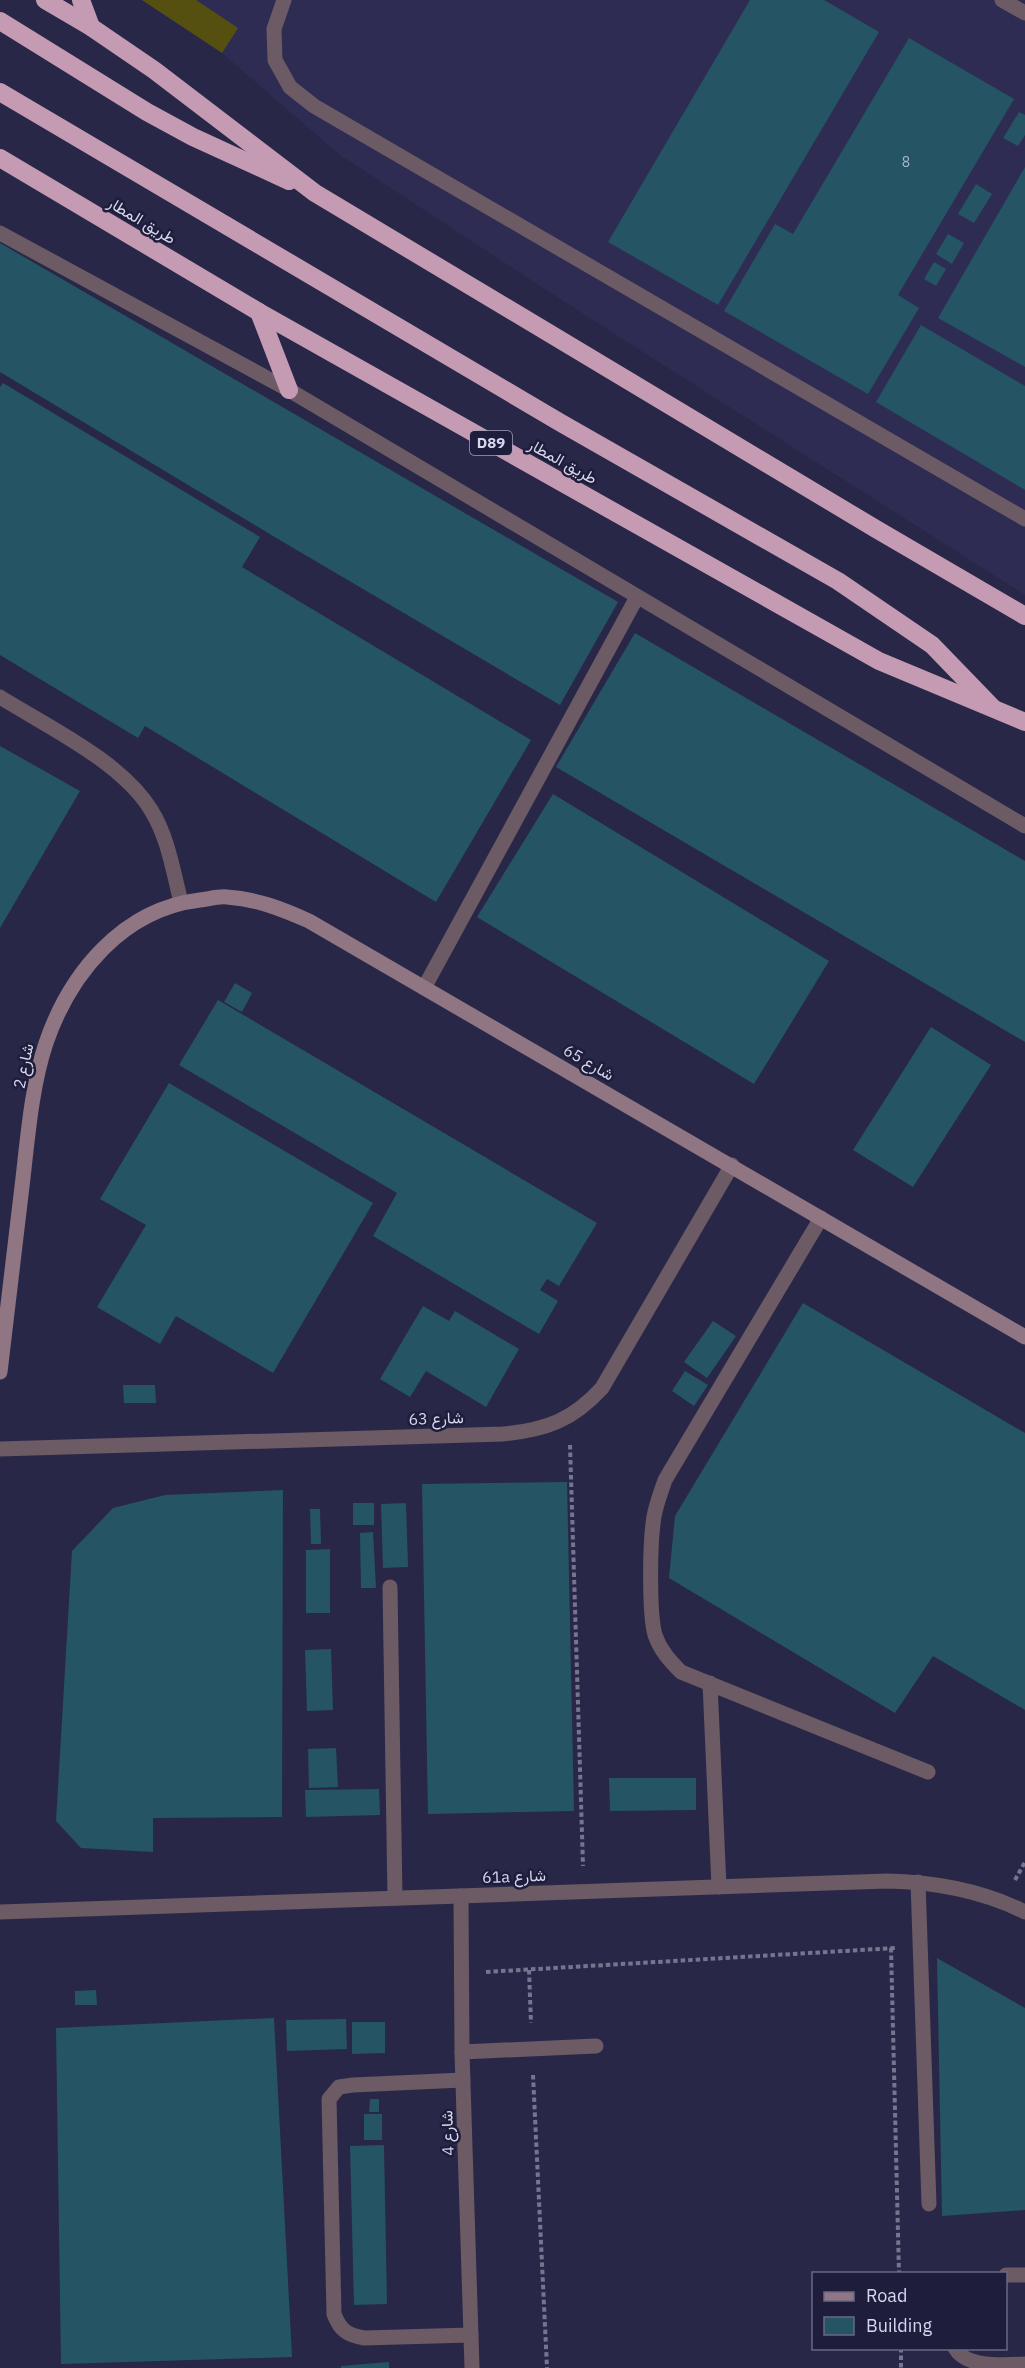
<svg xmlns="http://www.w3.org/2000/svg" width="1025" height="2368" viewBox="0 0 1025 2368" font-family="'IBM Plex Sans',Vazirmatn,sans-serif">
<rect width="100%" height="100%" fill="#282747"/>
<!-- built -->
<polygon fill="#2e2c53" points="142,0 1025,0 1025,595 574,308 340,155 222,53"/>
<!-- green -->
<polygon fill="#565010" points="142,0 196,0 238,28 222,53"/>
<!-- building -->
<g fill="#255465">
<polygon points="750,0 824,0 879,32 718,305 608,242"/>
<polygon points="909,38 1014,99 898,295 919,308 868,394 724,311 775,224 793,234"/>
<polygon points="1019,112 1025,115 1025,135 1018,146 1003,138"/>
<polygon points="1025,167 1025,367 938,318"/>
<polygon points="976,184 992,194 974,223 958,214"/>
<polygon points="948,234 964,243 952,264 936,254"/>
<polygon points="0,243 618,602 560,705 278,539 0,372"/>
<polygon points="934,262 946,269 936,286 924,279"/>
<polygon points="921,325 1025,386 1025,490 876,402"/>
<polygon points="3,383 260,537 242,567 531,740 436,902 145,726 138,738 0,655 0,387"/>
<polygon points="635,633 1025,861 1025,1042 556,767"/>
<polygon points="0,746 80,791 0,928"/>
<polygon points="553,794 829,961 754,1084 477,917"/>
<polygon points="235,983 252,993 242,1012 224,1002"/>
<polygon points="218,1000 597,1223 559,1286 547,1279 540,1290 558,1301 539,1334 373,1236 397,1193 179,1065"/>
<polygon points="931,1027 991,1065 913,1187 853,1150"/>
<polygon points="169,1083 373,1203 273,1373 176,1316 160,1344 97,1307 146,1225 100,1199"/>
<polygon points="803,1303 1025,1433 1025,1710 933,1656 895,1713 669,1578 675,1516"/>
<polygon points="423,1306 449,1321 455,1311 519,1349 486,1407 426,1371 410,1397 380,1379"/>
<polygon points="713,1321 736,1336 707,1378 684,1362"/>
<polygon points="685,1371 708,1385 694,1406 672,1391"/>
<polygon points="123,1385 155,1385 156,1403 124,1403"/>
<polygon points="567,1482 574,1811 428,1814 422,1484"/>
<polygon points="283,1490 282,1817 153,1818 153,1852 81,1848 56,1821 72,1551 113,1508 165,1495"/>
<rect x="353" y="1503" width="21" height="22"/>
<polygon points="406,1503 408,1567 383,1568 381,1504"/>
<polygon points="310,1509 320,1509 321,1544 311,1544"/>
<polygon points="373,1532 376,1588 361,1588 360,1533"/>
<polygon points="330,1549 330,1613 306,1613 306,1550"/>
<polygon points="331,1649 333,1710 307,1711 305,1650"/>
<polygon points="336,1748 338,1787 309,1788 308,1749"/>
<polygon points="609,1778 696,1778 696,1810 610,1811"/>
<polygon points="379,1789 380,1815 306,1817 305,1790"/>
<polygon points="937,1958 1025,2008 1025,2210 942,2216"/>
<polygon points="96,1990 97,2005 75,2005 75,1991"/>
<polygon points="274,2018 292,2357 61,2364 56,2028"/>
<polygon points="346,2019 347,2049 287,2051 286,2020"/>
<polygon points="352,2022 385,2022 385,2053 352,2054"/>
<polygon points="370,2099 379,2099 379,2112 369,2112"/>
<rect x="364" y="2114" width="18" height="26"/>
<polygon points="384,2145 387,2304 354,2305 350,2146"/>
<polygon points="389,2362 389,2368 341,2368 341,2366"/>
</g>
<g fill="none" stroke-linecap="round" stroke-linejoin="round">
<!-- path -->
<g stroke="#757590" stroke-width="4" stroke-dasharray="4.5 3" stroke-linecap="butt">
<polyline points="570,1445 583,1866"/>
<polyline points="1015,1880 1025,1862"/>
<polyline points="891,1948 899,2274"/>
<polyline points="529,1970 531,2023"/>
<polyline points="486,1972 895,1948"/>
<polyline points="533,2075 547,2368"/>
<polyline points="901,2348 901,2368"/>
</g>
<!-- lane -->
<g stroke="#6c5a64" stroke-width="15">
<polyline points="284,0 274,29 275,60 290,87 314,106 1025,519"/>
<polyline points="0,233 289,390 1025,826"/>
<path d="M0 697C48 727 122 762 151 810 168 837 173 871 181 902"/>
<polyline points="424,988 637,597"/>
<path d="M821 1218 665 1480C660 1495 654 1509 653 1524 650 1547 649 1614 655 1635 660 1650 670 1661 681 1672L928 1772"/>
<polyline points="390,1587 395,1898"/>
<polyline points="710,1683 719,1887"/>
<polyline points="918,1882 929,2204"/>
<polyline points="462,2052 596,2046"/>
<path d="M463 2080 353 2085 339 2087 329 2099 334 2314C340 2330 347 2335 364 2338L471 2335"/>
<polyline points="1006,2275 1025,2275"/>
<path d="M955 2348C966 2368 1003 2365 1025 2364"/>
</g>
<!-- street -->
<g stroke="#6c5a64" stroke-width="15">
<polyline points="1002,0 1025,13"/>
<path d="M0 1449 503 1434C546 1430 573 1420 602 1388L732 1165"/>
<polyline points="461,1896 462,2052 472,2368"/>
<path d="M0 1912 887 1881C936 1882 981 1890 1025 1912"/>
</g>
<!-- secondary -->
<path stroke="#907583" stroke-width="15" d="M0 1372C8 1307 15 1242 23 1178 28 1134 32 1085 46 1043 70 973 123 909 200 900 209 899 218 896 227 897 257 899 282 909 309 921L1025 1337"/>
<!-- highway -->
<g stroke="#c49bb2" stroke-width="18">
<polyline points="45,0 91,27 154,70 315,193 876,529 1025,616"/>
<polyline points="81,0 91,27"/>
<polyline points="0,21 147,112 193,137 289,181"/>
<polyline points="0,92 561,423 838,581 932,645 993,708"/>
<polyline points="0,158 259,312 879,661 1025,722"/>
<polyline points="259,312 289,390"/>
</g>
</g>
<g text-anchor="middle" stroke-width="5" stroke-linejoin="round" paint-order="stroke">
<!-- number labels -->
<g font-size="14" fill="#aab7cb">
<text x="906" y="167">8</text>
</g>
<!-- shield labels -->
<rect fill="#1f1d3c" stroke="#a0a0b8" stroke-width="1.5" x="470" y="431" width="42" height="24" rx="4.5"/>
<g font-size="15" font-weight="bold" fill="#d7d8ed">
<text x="491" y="448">D89</text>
</g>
<!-- street labels -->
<g font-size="16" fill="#d7d8ed" stroke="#1f1d3c">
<text transform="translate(142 220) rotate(31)" y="6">طريق المطار</text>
<text transform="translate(563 461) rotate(29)" y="6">طريق المطار</text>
<text transform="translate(589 1062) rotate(30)" y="6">شارع 65</text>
<text transform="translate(23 1066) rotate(-78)" y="6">شارع 2</text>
<text transform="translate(436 1418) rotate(-2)" y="6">شارع 63</text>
<text transform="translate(514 1876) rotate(-2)" y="6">61a شارع</text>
<text transform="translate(447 2133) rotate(-92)" y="6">شارع 4</text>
</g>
</g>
<!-- legend -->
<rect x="812" y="2272" width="195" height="78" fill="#1f1d3c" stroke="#696883" stroke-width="1.5"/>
<rect x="824" y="2292" width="30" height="9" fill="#907583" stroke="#696883" stroke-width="1.5"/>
<text x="866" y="2302" font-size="18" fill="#d7d8ed">Road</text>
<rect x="824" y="2317" width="30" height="18" fill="#255465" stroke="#696883" stroke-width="1.5"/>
<text x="866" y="2332" font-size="18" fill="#d7d8ed">Building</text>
</svg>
